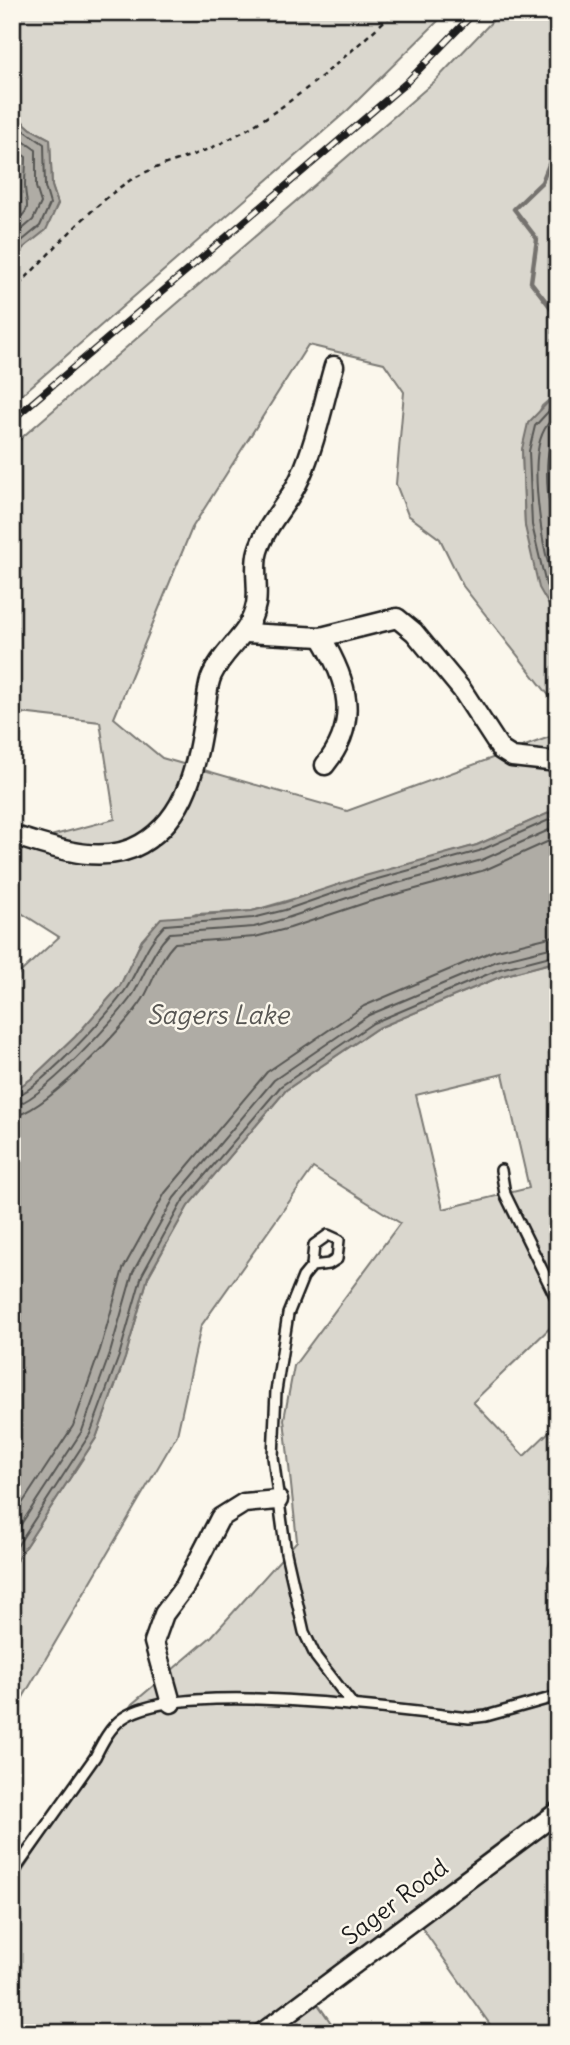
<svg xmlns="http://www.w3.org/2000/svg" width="570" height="2045" viewBox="0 0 570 2045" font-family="Delius,sans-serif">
<rect width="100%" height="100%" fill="#fbf7ec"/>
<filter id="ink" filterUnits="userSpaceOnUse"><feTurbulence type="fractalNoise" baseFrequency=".0143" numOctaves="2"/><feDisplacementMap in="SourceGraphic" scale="14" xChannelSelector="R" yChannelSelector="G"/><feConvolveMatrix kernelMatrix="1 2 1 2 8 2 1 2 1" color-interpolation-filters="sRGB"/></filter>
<g filter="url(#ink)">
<!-- green -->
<g fill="#dad7ce" stroke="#7b7a75" stroke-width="2" fill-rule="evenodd">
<polygon points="12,12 447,12 348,110 12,403 12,257 20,252 58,204 52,186 50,139 31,129 12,112"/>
<polygon points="501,12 558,12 558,392 542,406 522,449 525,526 558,621 558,707 463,586 440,539 408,515 396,484 404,392 384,363 308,345 192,528 114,718 162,758 347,811 558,734 558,809 477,845 252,911 196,914 142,940 120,986 75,1037 31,1079 12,1092 12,980 59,937 12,907 12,829 43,838 115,819 100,722 12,712 12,446 435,81"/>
<path d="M558 961V1328L554 1324 473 1402 524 1456 558 1423V1540L547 1571 558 1575V1798L246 2033H12V1887L132 1704 212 1636 297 1541 284 1419 294 1366 400 1223 313 1168 201 1326 177 1435 12 1716V1567L96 1438 125 1358 148 1277 188 1206 286 1090 376 1029 502 976ZM503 1074 529 1188 443 1209 416 1095Z"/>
<polygon points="558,1824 558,2033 496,2033 420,1925"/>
<polygon points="315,2000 338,2033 277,2033"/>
</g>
<!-- water -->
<g fill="#afaca5" stroke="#74726e" stroke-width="2">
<polygon points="12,112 31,129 50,139 52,186 58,204 46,230 12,257"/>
<polygon points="558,392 558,621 539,588 525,526 522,449 528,423"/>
<polygon points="558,809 558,961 502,976 376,1029 286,1090 188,1206 148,1277 125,1358 96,1438 12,1567 12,1092 31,1079 75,1037 120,986 142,940 161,918 252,911 283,903 361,877 477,845"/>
</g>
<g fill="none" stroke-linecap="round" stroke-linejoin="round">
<!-- shore -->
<g stroke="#575653" stroke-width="2">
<polyline points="12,122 44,144 45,187 50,204 40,226 12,249"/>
<polyline points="12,133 36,150 36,187 41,203 33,220 12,238"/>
<path d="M12 147 26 157C26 167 25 176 25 186 26 210 34 206 12 225"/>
<polyline points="558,401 535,426 529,451 532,525 546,585 558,605"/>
<path d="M558 413C546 423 540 435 538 450 533 480 542 562 558 588"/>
<path d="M558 428C537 454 551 522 558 553"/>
<path d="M12 1097C35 1095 112 1011 126 989 140 967 146 944 165 925L253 918 285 910 363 883 479 851 558 816"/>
<path d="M12 1106C38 1104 119 1016 134 993 146 972 152 951 170 933L254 927 287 918 365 892 482 860 558 826"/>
<path d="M12 1116C42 1115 126 1026 143 999 154 980 159 959 175 943L255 937 290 928 368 902 485 870 558 837"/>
<polyline points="12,1519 73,1426 100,1350 123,1269 165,1193 267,1072 364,1006 493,951 558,935"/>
<polyline points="12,1538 82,1431 110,1353 133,1272 174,1198 274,1080 369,1015 497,961 558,946"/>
<polyline points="12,1554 90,1434 119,1356 142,1275 182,1202 281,1086 373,1023 500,969 558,954"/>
</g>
<!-- stream -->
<g stroke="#74726e" stroke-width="4.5">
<polyline points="552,12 558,17"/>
<polyline points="558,142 542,182 514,209 537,239 531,282 558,317"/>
</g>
<!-- service casing -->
<g stroke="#1c1c1c" stroke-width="14">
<g id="service">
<polyline points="501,1170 505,1194 558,1302"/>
<polyline points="312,1266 329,1264 337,1259 339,1240 328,1235 314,1245 312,1266 303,1277 288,1314 276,1391 273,1457 286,1553 304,1632 316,1657 353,1705"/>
<path d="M12 1874 95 1757C102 1743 110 1727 123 1718 179 1679 398 1710 469 1718L486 1716 558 1696"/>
</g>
</g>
<!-- minor casing -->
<g stroke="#1c1c1c" stroke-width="23">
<g id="minor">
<polyline points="246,633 321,637 397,618 414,632 462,690 501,750 512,757 558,762"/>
<path d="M321 637C348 681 360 722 325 765"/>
<path d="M12 835C51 847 102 867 141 844 189 816 197 761 205 711 207 700 207 685 212 675 226 645 249 638 256 604 259 588 253 568 258 551 266 524 289 503 300 478 316 442 323 404 334 366"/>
<polyline points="171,1703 154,1642 164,1614 185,1586 220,1518 244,1503 278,1500"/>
<polyline points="262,2033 558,1812"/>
</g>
</g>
<!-- path -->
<path stroke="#1c1c1c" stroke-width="2.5" stroke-dasharray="5 5" stroke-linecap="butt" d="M12 292C46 258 80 218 119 188 146 167 180 161 211 148 281 116 338 64 394 12"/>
<!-- service -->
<use href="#service" stroke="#fbf7ec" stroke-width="9"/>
<!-- minor -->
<use href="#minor" stroke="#fbf7ec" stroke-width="18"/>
<!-- rail casing -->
<g stroke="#1c1c1c" stroke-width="7">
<polyline id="rail" points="12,420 406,83 475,12"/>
</g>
<!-- rail -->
<use href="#rail" stroke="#fbf7ec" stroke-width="4.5" stroke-dasharray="13" stroke-linecap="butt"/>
</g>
</g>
<g text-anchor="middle" stroke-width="5" stroke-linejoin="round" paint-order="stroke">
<!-- street labels -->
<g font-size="24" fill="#1c1c1c" stroke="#fbf7ec">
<text transform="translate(395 1902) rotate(-37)" y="8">Sager Road</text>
</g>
<!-- water labels -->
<g font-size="26" font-style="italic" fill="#575653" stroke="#fbf7ec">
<text x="218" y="1024">Sagers Lake</text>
</g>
</g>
<!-- margin -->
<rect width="570" height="2045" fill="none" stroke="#fbf7ec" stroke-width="42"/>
<rect x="21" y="21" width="528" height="2003" fill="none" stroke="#1c1c1c" stroke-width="2.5" filter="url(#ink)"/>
</svg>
